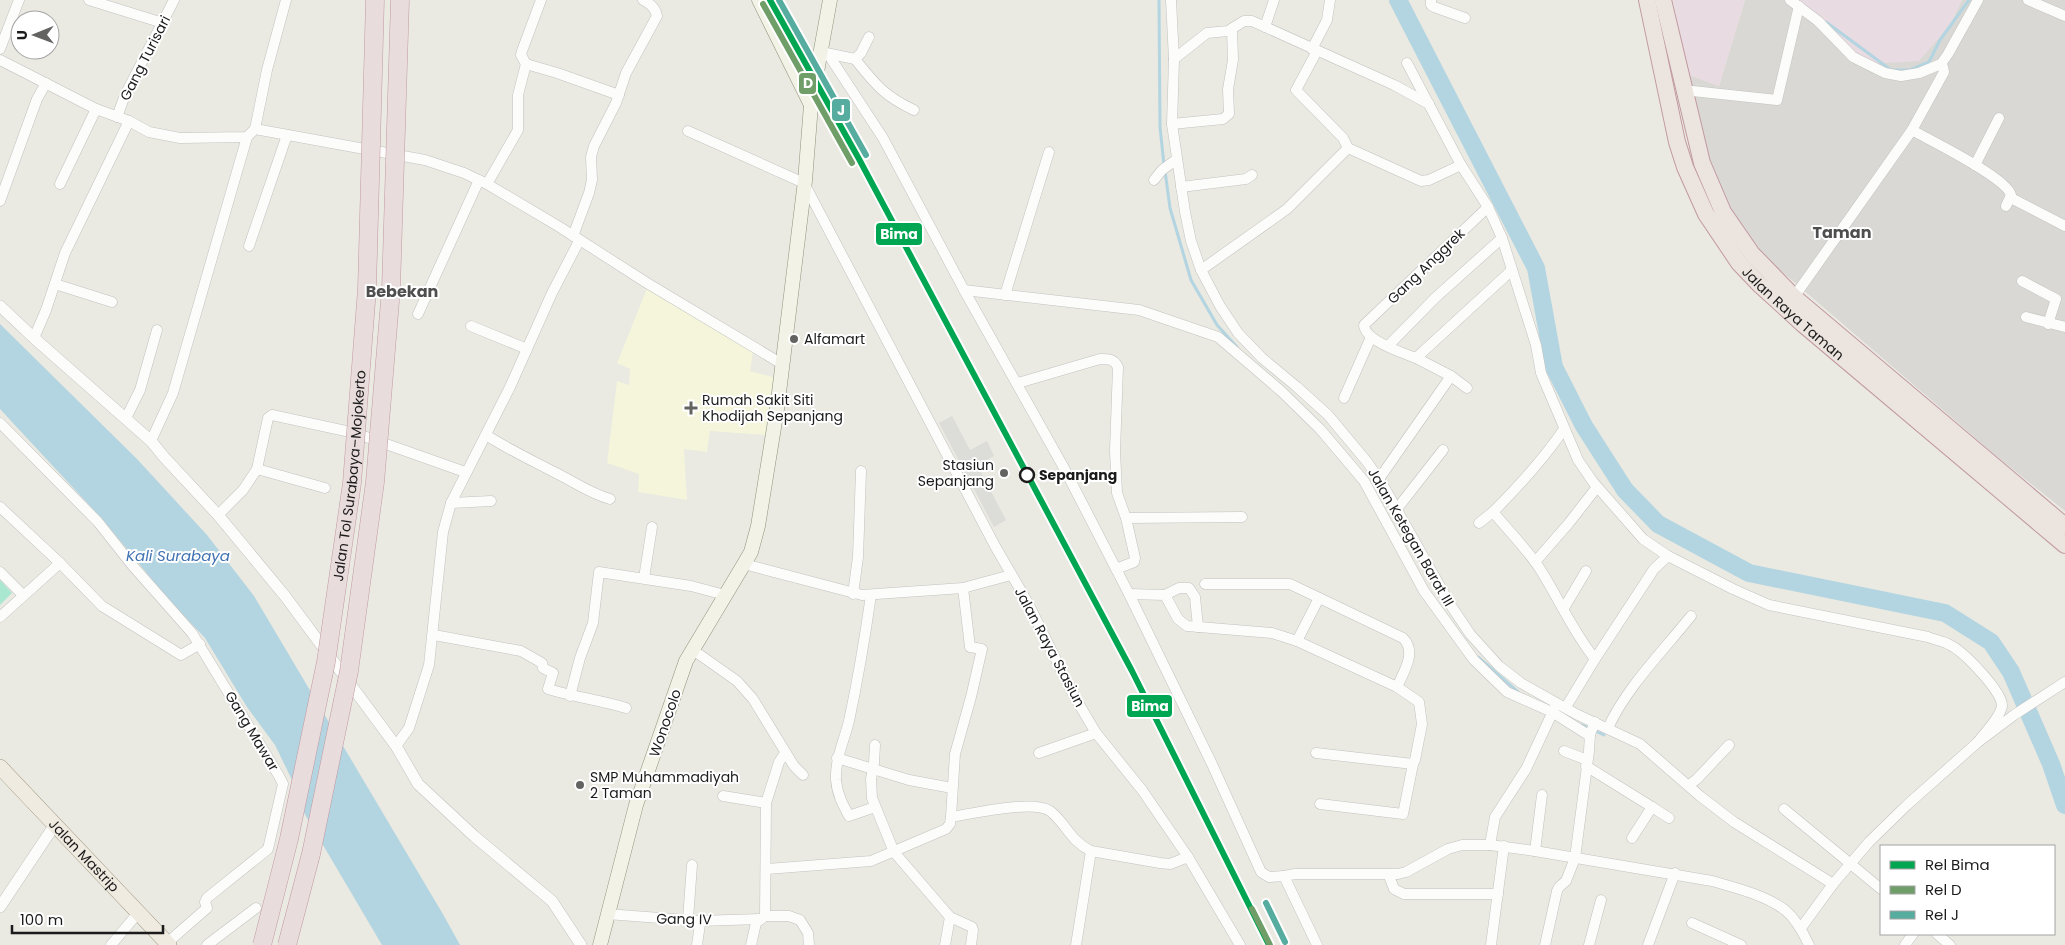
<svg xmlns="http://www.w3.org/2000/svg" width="2065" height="945" viewBox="0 0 2065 945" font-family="Poppins,sans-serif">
<rect width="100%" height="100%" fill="#eae9e2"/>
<!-- residential -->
<polygon fill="#d9d8d4" points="1745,0 1784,0 1870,64 1949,27 1962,0 2065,0 2065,511 2000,459 1759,252 1715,193 1689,75 1719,86"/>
<!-- industrial -->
<g fill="#e8dbe2">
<polygon points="1673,0 1745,0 1719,86 1689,75"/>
<polygon points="1784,0 1962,0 1949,27 1919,61 1870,64"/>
</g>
<!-- education -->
<polygon fill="#f4f5db" points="648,286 753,352 750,371 773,377 765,435 710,431 707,452 684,449 687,500 638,492 639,474 607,463 617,381 629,385 630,369 617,363"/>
<!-- pitch -->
<polygon fill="#a9e7d0" points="0,580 12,593 0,605"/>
<!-- parking -->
<polygon fill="#dcdcd9" points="952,416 970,450 987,441 994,456 977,465 1006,520 994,527 939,423"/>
<!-- water -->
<polygon fill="#b2d5e1" points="0,324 137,459 207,535 254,596 444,916 460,945 382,945 300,806 293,782 275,745 247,707 205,638 169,600 103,520 0,409"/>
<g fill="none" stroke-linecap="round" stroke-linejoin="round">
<!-- stream -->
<g stroke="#b2d5e1" stroke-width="3">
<polyline points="1159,0 1160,127 1164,165"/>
<polyline points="1826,22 1891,70 1910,70 1929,62 1940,40 1969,0"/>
<polyline points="1165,171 1170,208 1191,280 1217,325 1237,347"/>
<polyline points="1478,657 1518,692"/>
<polyline points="1582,725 1604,735"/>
</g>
<!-- river -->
<polyline stroke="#b2d5e1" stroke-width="18" points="1398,0 1536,268 1554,367 1584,426 1625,490 1658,524 1749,573 1945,613 1991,642 2011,672 2051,764 2065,805"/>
<!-- minor casing -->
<g stroke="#c2c2bf" stroke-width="11">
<g id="minor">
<polyline points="89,0 163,23"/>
<polyline points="541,0 522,51 521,55 526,64 557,73 619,95"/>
<polyline points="1171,0 1174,59 1172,124 1185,212 1191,241 1201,270 1220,306 1238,333 1262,358 1297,387 1328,415 1368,463 1384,487 1450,604 1470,634 1499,666 1521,683 1576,714 1640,744 1700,796 1734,822 1833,884"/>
<polyline points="1431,0 1431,5 1434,7 1465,18"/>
<polyline points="1790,0 1818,21 1853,57 1885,73 1901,76 1919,73 1941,64 1948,54 1978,0"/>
<polyline points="2028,0 2065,16"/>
<polyline points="1265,27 1274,0"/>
<polyline points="0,49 19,0"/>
<polyline points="1312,49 1327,20 1330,0"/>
<polyline points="826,53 855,59 861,53 869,37"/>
<polyline points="828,54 883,138 964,290 1064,468 1129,594 1211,762 1261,872 1269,877 1284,876"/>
<path d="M855 59C875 84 884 96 914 110"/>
<polyline points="1174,59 1207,33 1228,31 1244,21 1252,21 1394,85 1429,104"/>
<polyline points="0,60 96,109 129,121 149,132 180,138 247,137 255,129 425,160 464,173 487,184 558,226 647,283 782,364"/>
<polyline points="1407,63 1461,165 1488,207 1502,238 1536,345 1541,373 1578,460 1593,482 1643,539 1668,556"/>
<polyline points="1683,90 1777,100 1799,6"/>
<polyline points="117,117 125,95 174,0"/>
<polyline points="1172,124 1223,119 1229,114 1228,89 1233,60 1232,29"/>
<polyline points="255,129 267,70 286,0"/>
<path d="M1912 130C1931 141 2006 177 2011 195L2006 206"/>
<polyline points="688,131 804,183 995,546 1028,603 1073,694 1096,733 1142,790 1188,857 1240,945"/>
<polyline points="1348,148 1421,181 1429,180 1461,165"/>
<polyline points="1975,165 1999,118"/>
<polyline points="1154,180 1162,170 1177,159"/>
<polyline points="60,184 96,109"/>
<polyline points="487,184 518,130 518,95 526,64"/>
<polyline points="1181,187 1246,179 1252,175"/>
<polyline points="2011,198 2065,226"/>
<polyline points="0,201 37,99 46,83"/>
<path d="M573 236 589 193 592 180 591 157 594 146 616 103 626 73 657 16C655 7 650 4 643 0"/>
<polyline points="249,246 287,135"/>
<polyline points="1201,270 1287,209 1348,148 1343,138 1296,90 1317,51"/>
<polyline points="2022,281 2056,299 2048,324"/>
<polyline points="55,284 112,302"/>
<polyline points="964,290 1139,310 1218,337 1281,391 1320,429 1364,481 1424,591 1474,660 1507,692 1552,712 1590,736"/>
<polyline points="1005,295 1049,152"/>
<polyline points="1794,297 1912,130 1944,72 1943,67 1941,64"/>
<polyline points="418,314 479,180"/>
<polyline points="2026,317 2065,327"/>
<polyline points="471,326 527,349"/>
<polyline points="34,338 46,310 65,253 129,121"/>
<polyline points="1388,346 1435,298 1502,238"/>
<path d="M1416 358C1403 353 1365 341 1364 325L1488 207"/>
<polyline points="1451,376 1467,388"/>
<path d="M1018 383 1100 359C1109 359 1114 359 1118 367L1115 451 1117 493 1126 518 1135 558 1134 562 1116 569"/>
<polyline points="1344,398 1371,337"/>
<polyline points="126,418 140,390 157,330"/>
<polyline points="0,423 98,522 132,565 192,633 279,776 283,784 268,849 207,898 205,902 207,908 167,943"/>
<path d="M486 435C508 449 531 460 554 472 573 481 589 493 610 499"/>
<polyline points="151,441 173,393 247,137"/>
<polyline points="257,469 325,488"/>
<polyline points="1379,479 1451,376 1416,358 1512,270"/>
<polyline points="451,503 491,501"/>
<polyline points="0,507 60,563 102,606 181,655 200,644"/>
<polyline points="1396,510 1443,450"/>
<path d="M1493 512C1519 486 1543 460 1564 429"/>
<polyline points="218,515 243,490 257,469 268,418 272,415 355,433 465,472"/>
<polyline points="1126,518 1242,517"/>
<path d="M1479 523 1493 512C1509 531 1526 548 1540 569 1559 599 1573 632 1595 659L1566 707"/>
<polyline points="1535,562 1569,523 1597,487"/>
<polyline points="744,564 862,595 963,588 1011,575"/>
<polyline points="0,572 23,595"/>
<polyline points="644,578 652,527"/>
<path d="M1205 584H1290L1403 638C1417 652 1404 671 1397 687"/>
<polyline points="853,594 858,557 861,471"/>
<polyline points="1129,594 1165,595 1178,619 1187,626 1272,633 1297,641 1397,687 1419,702 1422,724 1415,760 1413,764 1316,753"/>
<path d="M871 595C865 637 858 679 849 721 844 741 835 759 836 780 837 794 843 805 849 816L875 807"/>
<polyline points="1165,595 1179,588 1189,588 1195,597 1198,627"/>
<polyline points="1564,608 1586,571"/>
<polyline points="0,617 60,563"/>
<path d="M434 635 521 651 542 663 543 668 553 673 548 689C574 697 600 700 626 708"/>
<polyline points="1297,641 1319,598"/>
<polyline points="693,650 737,681 753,699 794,766 803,775"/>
<path d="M1595 659 1654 569 1668 556 1733 589 1769 605 1928 637C1935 640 1944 641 1950 645 1963 651 2003 692 2002 706 2000 718 1985 732 1978 742"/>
<polyline points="570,696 580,658 593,623 599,572 691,586 725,595"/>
<path d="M1608 728C1626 688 1663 651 1691 616"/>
<polyline points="875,745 874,763 871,779 872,798 894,852 950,917 972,927 973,930 971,945"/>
<polyline points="396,746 409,728 429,665 443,532 451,503 510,387 552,293 579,241"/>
<polyline points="1564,751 1587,760"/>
<polyline points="1039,753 1096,733"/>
<polyline points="837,758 909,780 952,788"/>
<polyline points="1586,766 1652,807 1632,838"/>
<polyline points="1689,785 1697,779 1729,745"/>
<polyline points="723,796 766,803"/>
<polyline points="1320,804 1403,814 1413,764"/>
<polyline points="1652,807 1669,818"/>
<polyline points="1784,809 1881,889"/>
<polyline points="951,817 955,754 971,697 982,649 970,647 963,588"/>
<polyline points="1490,845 1495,817 1526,769 1555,707"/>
<polyline points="1091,851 1160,863 1170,864 1188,857"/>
<polyline points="1535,851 1542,795"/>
<path d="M767 869 871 861 946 829 950 824 951 817C971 814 1034 799 1050 811 1066 823 1069 840 1091 851L1076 945"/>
<polyline points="1389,876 1394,889 1404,894 1498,894"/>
<polyline points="607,914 699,921 760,919"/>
<polyline points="765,916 789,916 800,920 808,933 809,945"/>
<polyline points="688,919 692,865"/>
<polyline points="1692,923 1741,945"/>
<polyline points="1801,928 1833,884 1869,842 1907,805 1978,742 2014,715 2065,682"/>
<polyline points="1937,934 1950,945"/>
<polyline points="111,945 138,913"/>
<polyline points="207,945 256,908"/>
<polyline points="697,945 700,924 699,921"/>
<polyline points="751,945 756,923 765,916 766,803 779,762 785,753"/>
<polyline points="945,945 950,917"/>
<path d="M1317 945 1284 876 1295 874H1398L1406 872 1448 849 1462 845H1490L1535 851 1712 881C1736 888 1765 895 1785 910 1796 919 1803 932 1809 945"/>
<polyline points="1491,945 1504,846"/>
<polyline points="1545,945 1557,891 1559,887 1566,881 1575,858 1589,751 1590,734 1595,722"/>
<polyline points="1589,945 1601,900"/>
<polyline points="1648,945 1675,873"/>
<polyline points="1905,945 1913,934"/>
</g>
</g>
<!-- tertiary casing -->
<g stroke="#c2c2bf" stroke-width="12">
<g id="tertiary">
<polyline points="0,306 34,338 151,441 164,457 218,515 285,596 396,746 418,784 474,836 552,901 581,945"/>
<polyline points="0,907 54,826"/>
</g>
</g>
<!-- secondary casing -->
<g stroke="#90947a" stroke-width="15">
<g id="secondary">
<polyline points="759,0 811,105"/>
<polyline points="600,945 636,805 686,661 744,564 751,552 758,526 777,409 805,181 811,105 830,0"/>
</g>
</g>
<!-- primary casing -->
<g stroke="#9f9780" stroke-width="16">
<g id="primary">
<path id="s1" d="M0 767 169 945"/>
</g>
</g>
<!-- trunk casing -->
<g stroke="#c199a1" stroke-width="18">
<g id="trunk">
<path id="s2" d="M1647 0 1677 142 1685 167 1706 214 1739 263 1759 284 1804 325 2065 545"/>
<polyline points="1663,0 1702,163 1723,212 1752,254 1794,297 2065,526"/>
</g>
</g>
<!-- minor -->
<use href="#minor" stroke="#fcfcfb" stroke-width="10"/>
<!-- tertiary -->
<use href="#tertiary" stroke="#fcfcfb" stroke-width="11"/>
<!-- secondary -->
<use href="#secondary" stroke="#f2f2e7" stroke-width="14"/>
<!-- primary -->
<use href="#primary" stroke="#f0ebe1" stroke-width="15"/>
<!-- trunk -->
<use href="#trunk" stroke="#ece4df" stroke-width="16"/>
<!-- motorway-bridge casing -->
<g stroke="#c199a1" stroke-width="19" stroke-linecap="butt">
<g id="motorway-bridge">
<path id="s3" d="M262 945 289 839 326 662 352 483 367 289 375 0"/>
<polyline points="287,945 311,854 349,671 375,482 391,289 400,0"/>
</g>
</g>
<!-- motorway-bridge -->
<use href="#motorway-bridge" stroke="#e9dcdd" stroke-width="18"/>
<!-- rail-1 casing -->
<g stroke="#fff" stroke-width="10">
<polyline id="rail-1" points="770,0 859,159 1132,671 1269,945"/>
</g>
<!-- rail-2 casing -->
<g stroke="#fff" stroke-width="10">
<g id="rail-2">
<polyline points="763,4 852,163"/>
<polyline points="1252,909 1270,945"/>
</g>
</g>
<!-- rail-3 casing -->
<g stroke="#fff" stroke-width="10">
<g id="rail-3">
<polyline points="779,0 866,155"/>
<polyline points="1266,903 1285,942"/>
</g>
</g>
<!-- rail-1 -->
<use href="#rail-1" stroke="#00a651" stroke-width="6"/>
<!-- rail-2 -->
<use href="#rail-2" stroke="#6f9e68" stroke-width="6"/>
<!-- rail-3 -->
<use href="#rail-3" stroke="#56ac9e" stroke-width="6"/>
</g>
<!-- markers -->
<g fill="#636361" stroke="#fff" stroke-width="2">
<circle cx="794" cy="339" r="5"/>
<path d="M688.5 400.5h5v5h5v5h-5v5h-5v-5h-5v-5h5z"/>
<circle cx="1004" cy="473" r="5"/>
<circle cx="580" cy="785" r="5"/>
</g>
<circle fill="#fff" stroke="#1b1b1b" stroke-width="2.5" cx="1027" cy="475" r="7"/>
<g text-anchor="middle" stroke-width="4" stroke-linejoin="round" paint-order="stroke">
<!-- street labels -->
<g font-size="14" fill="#1b1b1b" stroke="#fff">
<text transform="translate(145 58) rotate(-63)" y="5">Gang Turisari</text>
<text transform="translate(1426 266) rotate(-44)" y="5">Gang Anggrek</text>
<text dy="5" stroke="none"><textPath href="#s2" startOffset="356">Jalan Raya Taman</textPath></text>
<text dy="5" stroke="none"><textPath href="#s3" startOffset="478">Jalan Tol Surabaya–Mojokerto</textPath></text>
<text transform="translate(1411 537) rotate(60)" y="5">Jalan Ketegan Barat III</text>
<text transform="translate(1050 647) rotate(62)" y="5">Jalan Raya Stasiun</text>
<text transform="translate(665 723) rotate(-71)" y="5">Wonocolo</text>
<text transform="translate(252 731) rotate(59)" y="5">Gang Mawar</text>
<text dy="5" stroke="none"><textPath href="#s1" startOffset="122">Jalan Mastrip</textPath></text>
<text transform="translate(684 919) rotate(1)" y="5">Gang IV</text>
</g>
<!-- poi labels -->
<g font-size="14" fill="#1b1b1b" stroke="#fff" text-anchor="start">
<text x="804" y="344">Alfamart</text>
<text x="702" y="405">Rumah Sakit Siti<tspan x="702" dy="16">Khodijah Sepanjang</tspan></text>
<text x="994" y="470" text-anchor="end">Stasiun<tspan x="994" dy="16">Sepanjang</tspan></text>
<text x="590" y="782">SMP Muhammadiyah<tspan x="590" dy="16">2 Taman</tspan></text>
</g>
<!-- stop labels -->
<g font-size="14" font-weight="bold" fill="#1b1b1b" stroke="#fff" text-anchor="start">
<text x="1039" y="480">Sepanjang</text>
</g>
<!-- water labels -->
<g font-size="15" font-style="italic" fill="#4071b1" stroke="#fff">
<text x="178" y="561">Kali Surabaya</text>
</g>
<!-- quarter labels -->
<g font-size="16" font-weight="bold" fill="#4e4e4e" stroke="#fff">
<text x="1842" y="238">Taman</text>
<text x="402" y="297">Bebekan</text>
</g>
</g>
<g stroke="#fff" stroke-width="2">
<rect x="798" y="72" width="19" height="23" rx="5" fill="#6f9e68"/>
<rect x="831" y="98" width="20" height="24" rx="5" fill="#56ac9e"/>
<rect x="875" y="222" width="48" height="24" rx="5" fill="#00a651"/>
<rect x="1126" y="694" width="47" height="24" rx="5" fill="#00a651"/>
</g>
<g font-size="14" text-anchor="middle" font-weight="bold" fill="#fff">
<text x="808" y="88">D</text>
<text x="841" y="115">J</text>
<text x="899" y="239">Bima</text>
<text x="1150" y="711">Bima</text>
</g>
<!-- legend -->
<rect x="1880" y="845" width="175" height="90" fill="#ffffff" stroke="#a4a4a4"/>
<rect x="1890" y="861" width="25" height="8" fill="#00a651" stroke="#a4a4a4"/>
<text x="1925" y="870" font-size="15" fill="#1b1b1b">Rel Bima</text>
<rect x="1890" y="886" width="25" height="8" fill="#6f9e68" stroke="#a4a4a4"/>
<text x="1925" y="895" font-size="15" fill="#1b1b1b">Rel D</text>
<rect x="1890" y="911" width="25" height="8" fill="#56ac9e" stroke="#a4a4a4"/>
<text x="1925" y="920" font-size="15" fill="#1b1b1b">Rel J</text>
<!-- north arrow -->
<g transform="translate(35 35) rotate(269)"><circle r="24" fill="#ffffff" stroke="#a4a4a4"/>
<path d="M0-4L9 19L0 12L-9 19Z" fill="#636361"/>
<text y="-8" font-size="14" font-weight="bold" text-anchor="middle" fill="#1b1b1b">U</text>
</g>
<!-- scale -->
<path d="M12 925v8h151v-8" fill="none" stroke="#1b1b1b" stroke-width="2.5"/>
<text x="20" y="925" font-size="15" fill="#1b1b1b" stroke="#ffffff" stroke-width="4" paint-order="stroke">100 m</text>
</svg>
